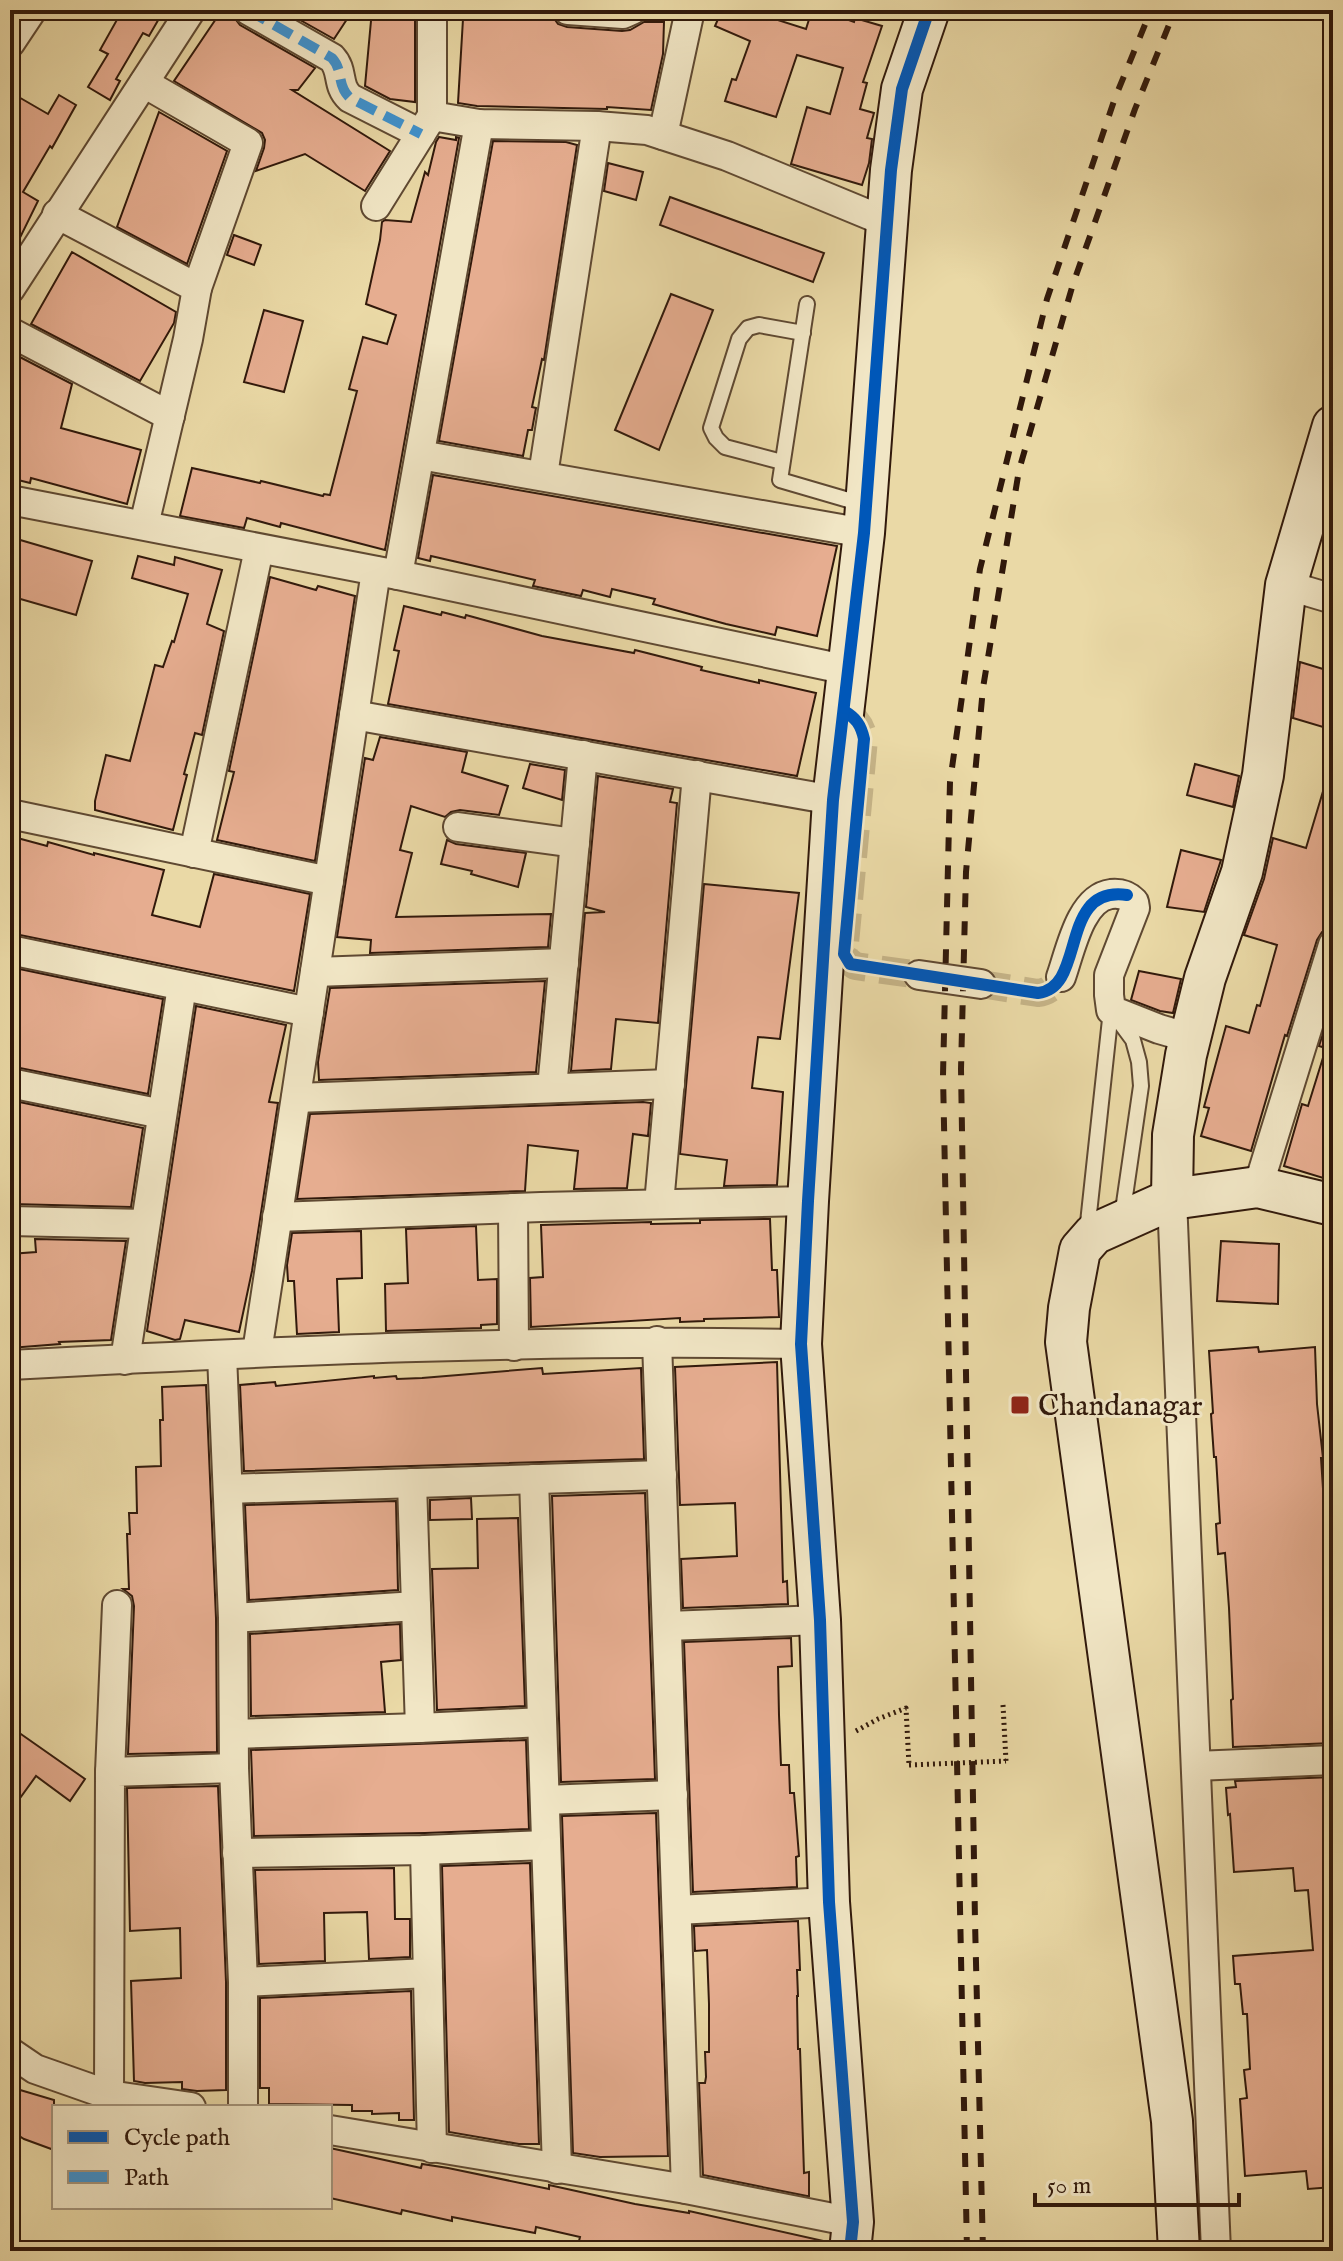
<svg xmlns="http://www.w3.org/2000/svg" width="1343" height="2261" viewBox="0 0 1343 2261" font-family="'IM FELL English',serif">
<rect width="100%" height="100%" fill="#ead9a6"/>
<filter id="stains"><feTurbulence type="fractalNoise" baseFrequency=".0025" numOctaves="4"/><feColorMatrix values="0 0 0 0 .2 0 0 0 0 .09 0 0 0 0 .02 0 0 0 .5 -.17"/></filter>
<radialGradient id="worn" r=".72"><stop offset=".6" stop-color="#630" stop-opacity="0"/><stop offset="1" stop-color="#630" stop-opacity=".3"/></radialGradient>
<!-- building -->
<g fill="#e6ad90" stroke="#31190b" stroke-width="2">
<polygon points="104,10 164,10 149,36 143,33 116,79 120,81 110,100 88,87 108,54 100,50 118,18"/>
<polygon points="222,10 233,16 240,25 315,68 298,90 292,90 390,151 365,191 305,154 256,171 264,148 265,140 262,133 174,81"/>
<polygon points="297,10 353,10 334,39 293,16"/>
<polygon points="372,10 415,13 415,102 390,99 365,86"/>
<polygon points="722,10 740,10 758,18 759,14 806,29 812,10 821,10 854,22 855,18 882,26 863,82 867,83 860,109 874,113 867,138 872,139 869,163 862,185 791,164 807,107 830,114 843,68 797,55 776,117 725,101 732,79 736,80 750,41 715,26"/>
<polygon points="535,17 553,17 558,24 567,27 622,31 630,30 644,22 664,22 663,54 651,110 607,107 607,109 477,106 458,103 463,19 511,20 511,18"/>
<polygon points="10,92 48,114 59,95 76,105 52,148 50,146 23,192 38,201 10,258"/>
<polygon points="159,112 227,151 187,264 117,227"/>
<polygon points="439,137 456,140 456,137 459,138 385,550 281,523 280,527 247,518 244,528 180,516 192,468 260,483 261,481 323,496 324,494 330,495 357,391 349,389 363,337 387,344 396,315 366,304 380,240 382,222 385,220 411,222 425,172 428,175 436,142"/>
<polygon points="493,141 566,142 577,145 544,360 542,359 532,407 536,408 535,413 532,430 528,430 523,456 439,441"/>
<polygon points="608,163 643,172 636,200 604,191"/>
<polygon points="670,197 824,253 813,282 660,225"/>
<polygon points="234,235 261,245 254,265 227,255"/>
<polygon points="72,252 176,312 174,323 140,381 31,324"/>
<polygon points="671,294 713,310 659,450 615,430"/>
<polygon points="264,310 303,321 284,392 244,382"/>
<polygon points="14,354 72,384 61,428 141,450 127,504 31,478 30,483 10,478 10,361"/>
<polygon points="433,475 837,546 817,636 777,627 775,635 726,624 653,604 655,599 612,589 610,597 583,590 581,596 533,586 535,580 479,567 431,556 430,561 418,558"/>
<polygon points="10,537 92,561 76,615 10,596"/>
<polygon points="138,556 174,565 175,557 222,570 207,624 224,631 202,735 195,733 184,774 187,775 173,830 95,810 95,801 106,755 130,761 155,665 163,667 172,641 174,642 188,594 132,578"/>
<polygon points="270,577 316,590 318,586 355,596 315,861 217,840 234,772 229,771"/>
<polygon points="404,606 441,615 442,612 465,618 466,615 542,636 634,653 635,650 702,667 701,670 759,683 759,680 816,693 797,776 388,704 399,651 394,650"/>
<polygon points="1300,662 1333,672 1333,730 1293,718"/>
<polygon points="380,737 467,752 462,772 508,786 499,815 460,810 451,812 445,817 411,806 400,850 412,853 396,917 551,914 548,947 370,953 371,940 337,937 365,758 373,760"/>
<polygon points="530,764 565,770 562,800 523,788"/>
<polygon points="1195,764 1239,776 1233,807 1187,795"/>
<polygon points="598,776 673,789 670,802 677,803 658,1023 616,1019 611,1069 571,1071 585,913 605,912 586,907"/>
<polygon points="1327,778 1333,778 1333,928 1322,932 1317,940 1287,1036 1285,1035 1251,1151 1201,1136 1209,1108 1204,1107 1226,1026 1249,1033 1257,1005 1260,1006 1277,945 1244,935 1264,879 1273,838 1306,848"/>
<polygon points="10,836 47,846 48,842 94,855 94,853 164,870 152,915 200,927 214,874 310,894 294,991 10,933"/>
<polygon points="447,840 456,844 526,853 518,887 471,874 472,871 441,864"/>
<polygon points="1181,850 1221,860 1204,912 1167,907"/>
<polygon points="704,884 799,893 780,1039 758,1037 752,1088 783,1092 777,1185 724,1186 727,1160 680,1154"/>
<polygon points="10,967 163,999 148,1094 10,1066"/>
<polygon points="1139,971 1181,979 1173,1013 1160,1011 1131,1000"/>
<polygon points="545,981 536,1072 319,1080 318,1062 330,988"/>
<polygon points="1333,1002 1333,1181 1284,1166 1302,1104 1308,1106 1326,1048 1319,1046"/>
<polygon points="196,1006 286,1025 269,1102 278,1103 252,1271 239,1332 185,1320 180,1339 175,1340 147,1331"/>
<polygon points="10,1100 143,1128 131,1207 12,1204"/>
<polygon points="643,1102 651,1103 648,1136 633,1134 627,1188 574,1189 578,1151 528,1145 525,1191 297,1199 310,1114"/>
<polygon points="770,1219 772,1270 777,1270 779,1317 704,1319 704,1321 680,1322 680,1318 531,1327 530,1278 543,1277 541,1225 651,1222 651,1224 700,1223 700,1220"/>
<polygon points="476,1226 478,1280 497,1279 497,1324 481,1325 481,1328 386,1331 385,1284 408,1283 406,1229"/>
<polygon points="361,1231 362,1278 337,1279 339,1332 297,1334 294,1281 288,1281 287,1265 292,1233"/>
<polygon points="35,1239 126,1241 111,1340 59,1342 60,1344 10,1348 10,1254 36,1252"/>
<polygon points="1221,1241 1279,1244 1278,1304 1217,1301"/>
<polygon points="1258,1347 1259,1352 1315,1347 1317,1404 1323,1458 1321,1458 1325,1519 1328,1519 1330,1542 1324,1543 1333,1655 1333,1743 1233,1747 1231,1700 1233,1699 1229,1608 1225,1553 1218,1554 1216,1524 1220,1523 1216,1457 1214,1457 1211,1414 1213,1413 1209,1351"/>
<polygon points="777,1362 783,1582 787,1581 788,1604 683,1608 681,1559 737,1556 735,1503 680,1505 675,1367"/>
<polygon points="542,1368 543,1374 641,1368 644,1459 244,1471 240,1385 275,1382 276,1386 374,1376 374,1378 396,1376 397,1379 422,1378"/>
<polygon points="206,1385 216,1618 217,1752 128,1754 134,1606 132,1596 123,1589 129,1589 127,1534 130,1534 129,1513 137,1513 136,1467 161,1466 160,1420 163,1420 162,1387"/>
<polygon points="645,1493 655,1779 561,1782 552,1496"/>
<polygon points="471,1498 472,1519 430,1520 430,1500"/>
<polygon points="396,1501 398,1590 249,1600 245,1505"/>
<polygon points="518,1518 525,1706 437,1710 432,1569 478,1568 477,1519"/>
<polygon points="400,1624 401,1660 381,1662 385,1712 251,1716 250,1634"/>
<polygon points="791,1638 792,1666 778,1667 779,1715 781,1765 789,1765 790,1793 794,1793 799,1856 796,1857 797,1887 693,1892 684,1642"/>
<polygon points="18,1732 85,1779 70,1801 36,1776 10,1812 10,1743"/>
<polygon points="526,1740 529,1829 425,1833 254,1836 251,1750"/>
<polygon points="1333,1777 1333,2187 1308,2189 1306,2171 1245,2176 1240,2099 1247,2098 1244,2070 1250,2069 1247,2014 1243,2014 1240,1984 1235,1984 1233,1956 1313,1950 1308,1890 1295,1891 1293,1868 1234,1872 1230,1814 1228,1815 1226,1788 1236,1787 1235,1781"/>
<polygon points="218,1786 226,1982 226,2090 197,2091 182,2089 182,2082 145,2083 134,2081 131,1981 181,1978 180,1928 130,1931 127,1788"/>
<polygon points="656,1813 668,2156 600,2157 573,2153 562,1816"/>
<polygon points="530,1863 539,2144 519,2144 449,2132 442,1866"/>
<polygon points="394,1868 395,1919 410,1919 410,1957 369,1959 367,1912 324,1913 325,1961 259,1964 255,1870"/>
<polygon points="798,1921 800,1970 797,1970 798,1996 797,1996 798,2049 800,2049 804,2173 809,2172 809,2196 807,2196 703,2175 699,2083 705,2083 706,2077 705,2052 709,2052 709,2004 707,1950 695,1951 694,1926"/>
<polygon points="411,1991 414,2120 399,2120 399,2113 372,2114 372,2111 352,2111 352,2105 269,2104 269,2088 260,2088 260,1998"/>
<polygon points="10,2087 54,2100 54,2150 24,2139 10,2130"/>
<polygon points="330,2148 421,2168 422,2164 448,2168 549,2189 549,2185 635,2204 689,2213 689,2211 828,2242 827,2251 641,2251 605,2243 604,2247 579,2241 580,2237 536,2227 535,2233 452,2217 452,2221 402,2210 401,2214 330,2198"/>
</g>
<g fill="none" stroke-linecap="round" stroke-linejoin="round">
<!-- street-tunnel -->
<g stroke="#c5b387" stroke-width="28" stroke-dasharray="28 14" stroke-linecap="butt">
<path d="M844 711C856 718 861 725 864 739L844 954 846 959 855 966 919 975"/>
<path d="M981 984 1038 993C1049 992 1054 985 1061 977"/>
</g>
<!-- lane casing -->
<g stroke="#5f4932" stroke-width="18">
<g id="lane">
<polyline points="807,304 780,480 862,504"/>
<polyline points="782,462 725,447 716,438 711,428 739,339 748,328 759,325 803,333"/>
<polyline points="1116,1017 1133,1040 1139,1062 1141,1086 1122,1217"/>
<polyline points="1087,1232 1111,1010"/>
</g>
</g>
<!-- street casing -->
<g stroke="#5f4932" stroke-width="32">
<g id="street">
<path d="M248 10 332 58C344 71 336 85 350 98L421 134"/>
<polyline points="568,10 623,14 632,10"/>
<polyline points="10,43 32,10"/>
<polyline points="144,83 248,143 197,288"/>
<polyline points="432,116 479,124 597,126 647,130 727,156 889,223"/>
<polyline points="663,135 690,10"/>
<polyline points="376,206 432,116 432,10"/>
<polyline points="57,214 197,288 188,339 144,525"/>
<polyline points="10,289 191,10"/>
<polyline points="10,332 170,416"/>
<polyline points="420,455 864,533"/>
<polyline points="543,475 597,126"/>
<polyline points="10,500 398,575 848,670"/>
<polyline points="398,575 479,124"/>
<polyline points="1286,585 1333,599"/>
<polyline points="354,715 833,800"/>
<polyline points="10,814 329,881"/>
<polyline points="458,827 575,843"/>
<polyline points="194,853 259,549"/>
<polyline points="10,950 309,1012"/>
<polyline points="315,972 564,963"/>
<polyline points="919,975 981,984"/>
<path d="M1061 977C1070 952 1080 898 1111 894 1121 893 1127 895 1134 902L1135 908 1109 975V995L1111 1010 1159 1029 1190 1038"/>
<polyline points="10,1083 162,1114"/>
<polyline points="552,1088 583,755"/>
<polyline points="296,1098 670,1084"/>
<polyline points="1258,1187 1333,945"/>
<polyline points="1172,1199 1216,2251"/>
<polyline points="659,1204 697,775"/>
<polyline points="513,1208 514,1346"/>
<polyline points="277,1217 541,1207 808,1201"/>
<polyline points="10,1221 145,1224"/>
<polyline points="657,1341 686,2189"/>
<polyline points="257,1352 376,571"/>
<polyline points="222,1355 233,1618 234,1768 243,1982 243,2107"/>
<polyline points="125,1360 182,986"/>
<path d="M10 1365C273 1351 538 1339 801 1344"/>
<polyline points="534,1479 557,2169"/>
<polyline points="412,1483 420,1728"/>
<polyline points="228,1489 662,1475"/>
<polyline points="233,1618 416,1606"/>
<polyline points="668,1626 820,1620"/>
<polyline points="234,1734 420,1728 542,1722"/>
<polyline points="1196,1766 1333,1760"/>
<polyline points="110,1772 117,1605"/>
<polyline points="545,1800 673,1795"/>
<polyline points="425,1850 432,2148"/>
<polyline points="237,1853 425,1850 546,1845"/>
<polyline points="677,1910 829,1902"/>
<polyline points="243,1982 428,1973"/>
<polyline points="10,2052 35,2069 109,2095 191,2107"/>
<polyline points="109,2095 110,1772 234,1768"/>
<polyline points="330,2130 686,2189 853,2222"/>
</g>
</g>
<!-- secondary casing -->
<g stroke="#31190b" stroke-width="44">
<g id="secondary">
<polyline points="1172,1199 1173,1135 1186,1055 1205,978 1242,872 1263,775 1286,585 1333,426"/>
<polyline points="850,2251 853,2222 829,1902 820,1620 801,1344 808,1201 833,800 864,533 891,170 902,89 929,10"/>
<polyline points="1179,2251 1172,2121 1066,1342 1069,1308 1080,1250 1094,1234 1172,1199 1258,1187 1333,1205"/>
</g>
</g>
<!-- path -->
<g stroke="#31190b" stroke-width="5" stroke-dasharray="2 4" stroke-linecap="butt">
<polyline points="1003,1705 1006,1761"/>
<polyline points="856,1731 878,1719 906,1708 909,1765"/>
</g>
<!-- lane -->
<use href="#lane" stroke="#f1e6c5" stroke-width="14"/>
<!-- street -->
<use href="#street" stroke="#f1e6c5" stroke-width="28"/>
<!-- secondary -->
<use href="#secondary" stroke="#f1e6c5" stroke-width="40"/>
<!-- rail -->
<g stroke="#31190b" stroke-width="6" stroke-dasharray="14 14" stroke-linecap="butt">
<polyline points="967,2251 943,1075 950,782 980,569 1047,299 1115,98 1151,10"/>
<polyline points="983,2251 975,1921 961,1069 966,872 983,688 1019,470 1073,284 1135,109 1175,10"/>
</g>
<!-- path-bridge -->
<polyline stroke="#31190b" stroke-width="5" stroke-dasharray="2 4" stroke-linecap="butt" points="909,1765 1006,1761"/>
<!-- quiet -->
<path stroke="#3d93d2" stroke-width="10" stroke-dasharray="20 10" stroke-linecap="butt" d="M248 10 332 58C344 71 336 85 350 98L421 134"/>
<!-- cycleway casing -->
<g stroke="#f1e6c5" stroke-width="17">
<g id="cycleway">
<path d="M844 711C856 718 861 725 864 739L844 954 850 964 1038 993C1087 988 1058 885 1127 895"/>
<polyline points="850,2251 853,2222 829,1902 820,1620 801,1344 808,1201 833,800 864,533 891,170 902,89 929,10"/>
</g>
</g>
<!-- cycleway -->
<use href="#cycleway" stroke="#0057b8" stroke-width="12"/>
</g>
<!-- markers -->
<rect fill="#8f2418" stroke="#f1e6c5" stroke-width="3" x="1010" y="1395" width="20" height="20" rx="4"/>
<g text-anchor="middle" stroke-width="6" stroke-linejoin="round" paint-order="stroke">
<!-- poi labels -->
<g font-size="30" fill="#31190b" stroke="#f1e6c5" text-anchor="start">
<text x="1038" y="1415">Chandanagar</text>
</g>
</g>
<!-- margin -->
<rect width="1343" height="2261" fill="none" stroke="#ead9a6" stroke-width="40"/>
<rect x="12" y="12" width="1319" height="2237" fill="none" stroke="#31190b" stroke-width="4"/>
<rect x="20" y="20" width="1303" height="2221" fill="none" stroke="#31190b" stroke-width="2"/>
<!-- legend -->
<rect x="52" y="2105" width="280" height="104" fill="#f1e6c5" stroke="#a4947b" stroke-width="2"/>
<rect x="68" y="2131" width="40" height="12" fill="#0057b8" stroke="#a4947b" stroke-width="2"/>
<text x="124" y="2145" font-size="24" fill="#31190b">Cycle path</text>
<rect x="68" y="2171" width="40" height="12" fill="#3d93d2" stroke="#a4947b" stroke-width="2"/>
<text x="124" y="2185" font-size="24" fill="#31190b">Path</text>
<!-- scale -->
<path d="M1035 2193v12h204v-12" fill="none" stroke="#31190b" stroke-width="4"/>
<text x="1047" y="2193" font-size="24" fill="#31190b" stroke="#f1e6c5" stroke-width="6" paint-order="stroke">50 m</text>
<rect width="100%" height="100%" filter="url(#stains)"/>
<rect width="100%" height="100%" fill="url(#worn)"/>
</svg>
